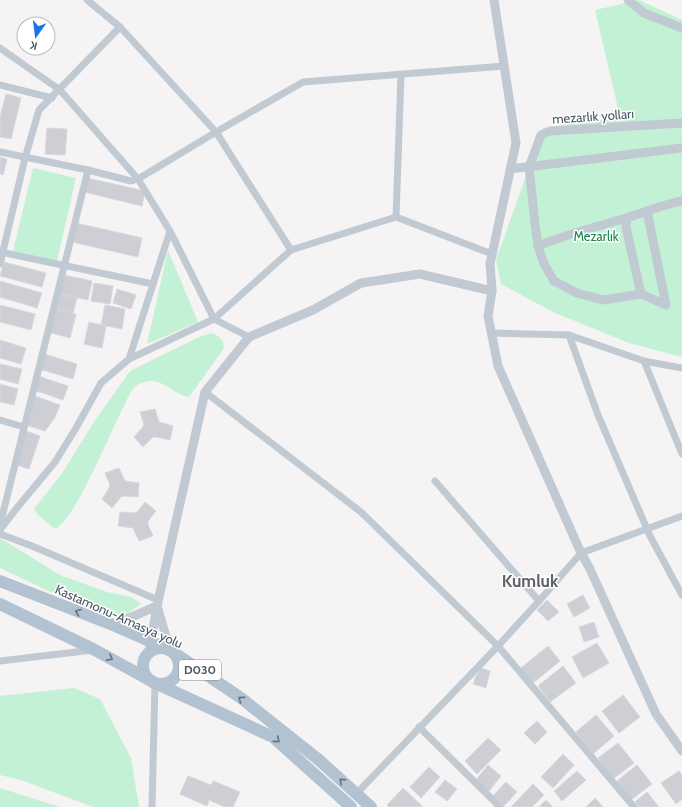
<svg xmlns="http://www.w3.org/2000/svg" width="682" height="807" viewBox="0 0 682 807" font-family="Cabin,sans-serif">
<rect width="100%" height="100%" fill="#f5f3f3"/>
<!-- green -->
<g fill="#c3f1d5">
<polygon points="639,0 682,20 682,357 629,343 553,312 501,284 496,260 543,128 620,117 595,10"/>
<polygon points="33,168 76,178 57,261 13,251"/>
<polygon points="168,250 198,322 147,344"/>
<path d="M211 333C219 335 224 340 224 348L192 393 188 397C175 394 166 382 152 381 146 381 139 383 135 387 130 391 126 402 123 408 110 432 76 519 55 529L38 515 34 509 63 472 94 422 130 371 197 338Z"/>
<polygon points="0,538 60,575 107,592 131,597 139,602 141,604 119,619 55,594 0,568"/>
<polygon points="74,688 100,699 131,758 139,807 93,807 21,780 0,775 0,696"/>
<polygon points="0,788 60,807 0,807"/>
</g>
<!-- building -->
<g fill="#cdcfd5" stroke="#d7d9de">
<polygon points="6,94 21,98 11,139 0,137 0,117"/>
<polygon points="47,128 67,129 65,155 45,154"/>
<polygon points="0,157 7,159 3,175 0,174"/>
<polygon points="87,178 145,191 142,206 84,192"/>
<polygon points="76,223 142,238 138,257 72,242"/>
<polygon points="4,262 46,273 42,287 0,276"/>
<polygon points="64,275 92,281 88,300 60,294"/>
<polygon points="0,281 42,293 37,308 0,297"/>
<polygon points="94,283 113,286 110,304 91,301"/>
<polygon points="117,289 136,295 131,309 113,303"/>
<polygon points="60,294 77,298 73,313 57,310"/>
<polygon points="0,305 35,314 31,330 0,322"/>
<polygon points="105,305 125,309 122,329 101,325"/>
<polygon points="54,308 76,314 70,338 48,332"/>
<polygon points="89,322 106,326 102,348 84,344"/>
<polygon points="0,340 26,348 21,364 0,358"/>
<polygon points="44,354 77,364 73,379 39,369"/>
<polygon points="0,364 22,369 18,384 0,379"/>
<polygon points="38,376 68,386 63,400 34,390"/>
<polygon points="0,384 18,389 14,405 0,402"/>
<polygon points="35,396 60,405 54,419 45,431 26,425"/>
<polygon points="155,409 159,422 173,426 170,440 156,437 153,437 143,447 134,437 143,427 144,424 140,412"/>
<polygon points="26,431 40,436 29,469 17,465"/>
<polygon points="119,468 125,481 139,483 138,497 124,496 121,497 112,508 102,499 109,488 110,485 105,473"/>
<polygon points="145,502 156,511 148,521 148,525 153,536 139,541 133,528 118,526 120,512 134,513 137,512"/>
<polygon points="583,595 590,608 574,617 567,604"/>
<polygon points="547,600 559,612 548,621 537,610"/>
<polygon points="594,622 599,637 584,642 579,627"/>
<polygon points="597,643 609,663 583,678 572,657"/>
<polygon points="548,646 560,661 533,683 521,668"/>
<polygon points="563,666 576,683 550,702 538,686"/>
<polygon points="481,668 490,671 486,688 473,684 476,676"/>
<polygon points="623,695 640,717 619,733 602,711"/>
<polygon points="596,715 614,736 593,754 576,732"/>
<polygon points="537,721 547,732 535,744 524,733"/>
<polygon points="488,738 501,750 477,774 465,761"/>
<polygon points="618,743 634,763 613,779 598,758"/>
<polygon points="563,754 574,765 553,788 541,777"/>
<polygon points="488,765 501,776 489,791 476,780"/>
<polygon points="637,765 652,784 631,800 617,781"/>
<polygon points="429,767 440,777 421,798 410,787"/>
<polygon points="577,771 586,780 562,801 554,791"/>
<polygon points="679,771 682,775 682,799 676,804 661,783"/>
<polygon points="188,776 211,785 213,781 240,792 233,807 225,807 209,800 207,806 180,794"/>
<polygon points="445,780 457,789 447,801 435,792"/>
<polygon points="506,782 517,792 504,806 493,796"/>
<polygon points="533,784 544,795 532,807 511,807"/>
<polygon points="403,788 423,807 389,807 387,805"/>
<polygon points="647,792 659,807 639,807 635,802"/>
<polygon points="595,798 603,807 586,807"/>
<polygon points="546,800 553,807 539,807"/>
</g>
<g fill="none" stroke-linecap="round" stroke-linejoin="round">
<!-- minor -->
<g stroke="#c1cad2" stroke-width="7">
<polyline points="87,0 120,27"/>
<polyline points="0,48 60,90 138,179 170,231 214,319 129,359 170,231"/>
<polyline points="401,75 396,217 492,254"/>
<polyline points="0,85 52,98"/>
<polyline points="0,152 88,170 131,181 138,179 216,132 291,250 396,217"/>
<polyline points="0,252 153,284"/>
<polyline points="0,264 25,158 39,110 120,27 216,132 303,82 504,66"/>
<polyline points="492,333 569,335 644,361 682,454"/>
<polyline points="569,335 598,415 650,536 682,595"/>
<polyline points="249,337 214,319 291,250"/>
<polyline points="644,361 682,368"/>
<polyline points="205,392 361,512 498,646 634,807"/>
<polyline points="0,420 24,427"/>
<polyline points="435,481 539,601"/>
<polyline points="0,525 88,170"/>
<polyline points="0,530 16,509 55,462 76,428 101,383 129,359"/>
<polyline points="0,534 32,546 158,600"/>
<polyline points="0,661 93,650"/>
<polyline points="419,727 500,807"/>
<polyline points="356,794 498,646 539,601 581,553 682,516"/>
<polyline points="152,807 155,683"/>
</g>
<!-- tertiary -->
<g stroke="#c1cad2" stroke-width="9">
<polyline points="628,0 644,13 682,28"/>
<polyline points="510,169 682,148"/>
<polyline points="627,218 626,227 641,294 603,300 577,293 554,281 544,264 538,246 535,224 529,167 541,135 550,131 682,123"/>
<path d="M538 246C567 234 597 227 626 218 645 212 663 205 682 201"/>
<polyline points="492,291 490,264 516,143 494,0"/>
<polyline points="641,294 666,305 647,211"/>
<polyline points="113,625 157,606 170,650"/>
<polyline points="149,653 157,606 205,392 249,337 313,310 361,283 420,274 492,291 488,316 498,366 581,553 589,567 656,714 682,751"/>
</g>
<!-- primary -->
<g stroke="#b3c2d1" stroke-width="12">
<polyline points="0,581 113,625 170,650 241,698 319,760 371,807"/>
<polyline points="0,604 95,650 155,683 273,737 351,807"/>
<circle cx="161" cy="666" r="18"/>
</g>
</g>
<!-- one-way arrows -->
<defs><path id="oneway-chevron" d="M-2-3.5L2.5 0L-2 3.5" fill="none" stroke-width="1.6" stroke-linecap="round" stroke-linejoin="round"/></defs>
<g stroke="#64717d">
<use href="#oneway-chevron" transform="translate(78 612) rotate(-158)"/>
<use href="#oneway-chevron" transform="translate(110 658) rotate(29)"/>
<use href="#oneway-chevron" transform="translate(241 699) rotate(-144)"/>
<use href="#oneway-chevron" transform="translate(277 740) rotate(40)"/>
<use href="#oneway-chevron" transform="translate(342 781) rotate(-138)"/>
</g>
<g text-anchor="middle" stroke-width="3" stroke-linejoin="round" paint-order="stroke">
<!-- shield labels -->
<rect fill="#fff" stroke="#808990" stroke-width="1" x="179" y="660" width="42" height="20" rx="3"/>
<g font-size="12" font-weight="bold" fill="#4a5661">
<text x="200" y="674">D030</text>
</g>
<!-- street labels -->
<g font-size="13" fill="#4a5661" stroke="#fff">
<text transform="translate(593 116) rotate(-4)" y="5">mezarlık yolları</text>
<text transform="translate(119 616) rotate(24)" y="5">Kastamonu-Amasya yolu</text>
</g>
<!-- park labels -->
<g font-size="13" fill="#17864f" stroke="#fff">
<text x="596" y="241">Mezarlık</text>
</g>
<!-- district labels -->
<g font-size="17" font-weight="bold" fill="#5f6368" stroke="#fff">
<text x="530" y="587">Kumluk</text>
</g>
</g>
<!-- north arrow -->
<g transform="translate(36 36) rotate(194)"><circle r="19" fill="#ffffff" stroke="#b7bbc0"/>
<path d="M0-3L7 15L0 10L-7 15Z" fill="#1a73e8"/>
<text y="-6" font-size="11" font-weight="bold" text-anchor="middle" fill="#4a5661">K</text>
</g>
</svg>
